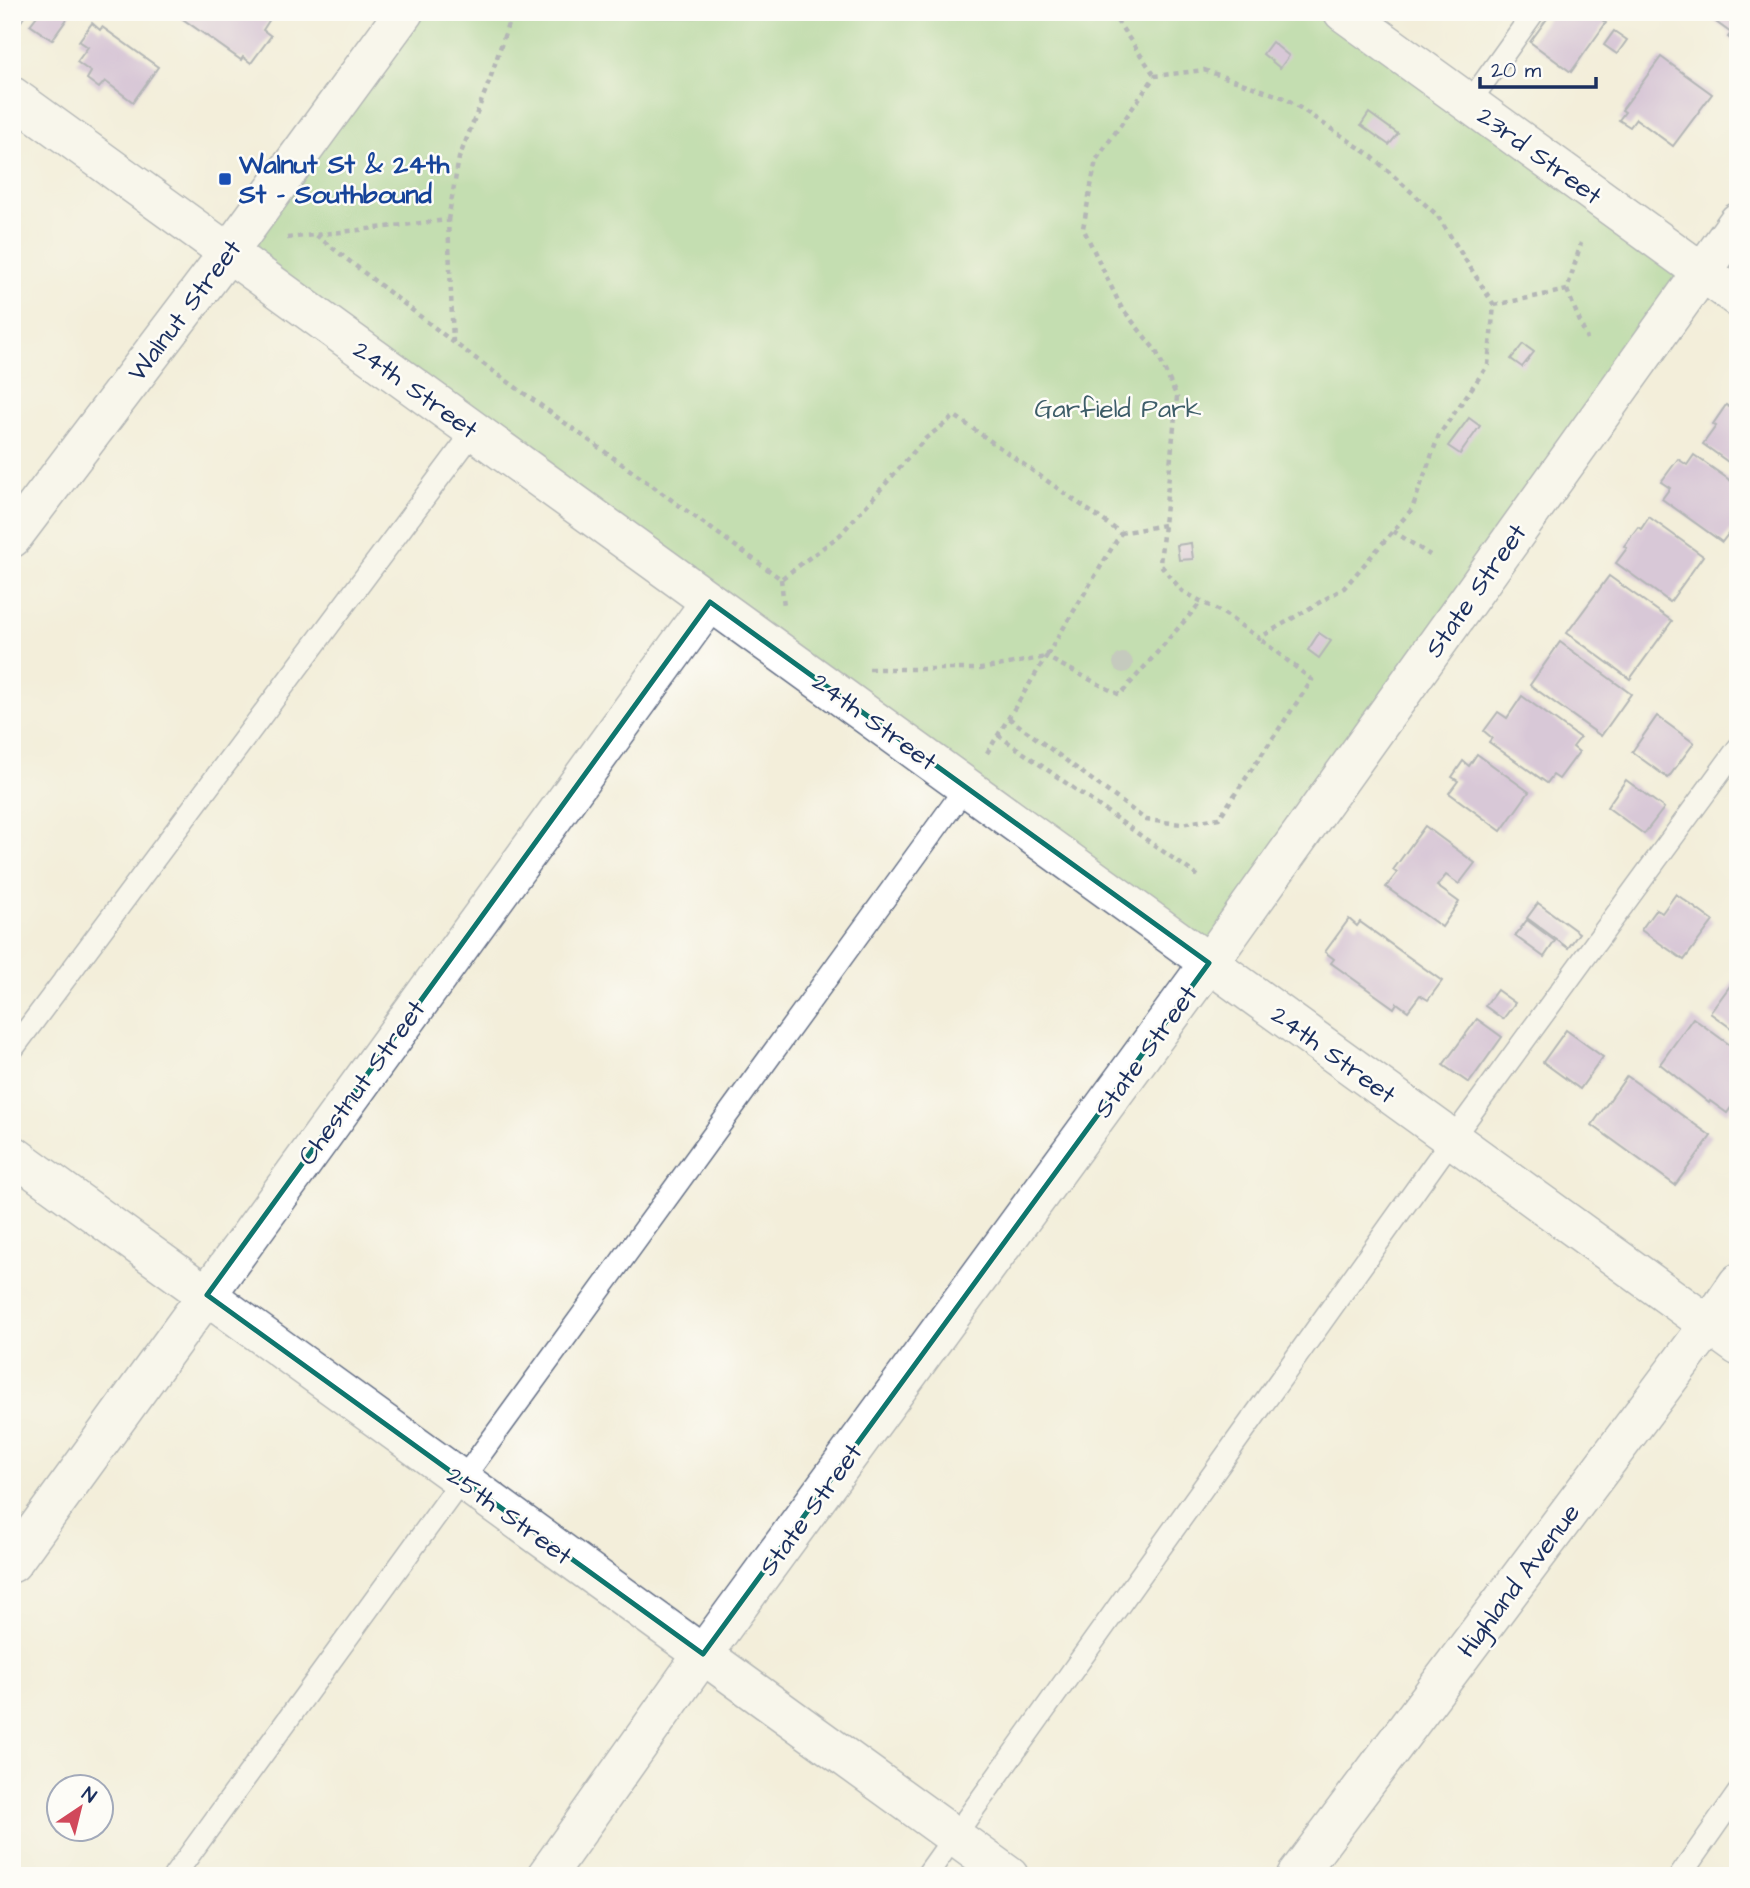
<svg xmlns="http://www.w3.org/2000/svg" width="1750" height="1888" viewBox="0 0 1750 1888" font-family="'Architects Daughter',sans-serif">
<rect width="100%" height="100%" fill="#fdfcf7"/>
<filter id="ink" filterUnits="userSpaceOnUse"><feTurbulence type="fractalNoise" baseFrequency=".0143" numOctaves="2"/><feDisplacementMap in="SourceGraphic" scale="14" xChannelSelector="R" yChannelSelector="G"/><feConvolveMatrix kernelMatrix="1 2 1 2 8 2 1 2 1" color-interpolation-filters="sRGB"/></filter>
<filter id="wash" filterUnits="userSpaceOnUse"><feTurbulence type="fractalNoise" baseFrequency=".00686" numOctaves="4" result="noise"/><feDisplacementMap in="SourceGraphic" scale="28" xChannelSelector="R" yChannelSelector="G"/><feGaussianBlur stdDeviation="1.57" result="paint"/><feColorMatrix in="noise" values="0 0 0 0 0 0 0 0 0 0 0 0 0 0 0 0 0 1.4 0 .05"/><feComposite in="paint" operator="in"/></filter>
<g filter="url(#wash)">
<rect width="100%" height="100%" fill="#f3eeda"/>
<!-- green -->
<polygon fill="#8dc97e" stroke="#547c6e" stroke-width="2" points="404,12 1343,12 1702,272 1209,963 228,253"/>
<g id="blocks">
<!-- building -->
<g fill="#b999d3">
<polygon points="40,12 72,12 52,40 30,25"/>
<polygon points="184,12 261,12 270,19 263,30 271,36 251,63 243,57 241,60 180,17"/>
<polygon points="1552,12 1592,12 1606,23 1571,72 1530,42"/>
<polygon points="1702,12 1738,12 1738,45 1728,37 1731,33"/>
<polygon points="92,23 100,30 102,27 158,67 133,102 105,81 99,88 87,79 91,72 77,62 88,47 79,41"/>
<polygon points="1614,31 1627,40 1617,54 1604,45"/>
<polygon points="1272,42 1289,56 1280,68 1263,54"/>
<polygon points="1661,57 1712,94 1673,146 1636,119 1630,127 1619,120 1625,112 1622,110"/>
<polygon points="1369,113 1398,134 1389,145 1361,125"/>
<polygon points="1523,344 1534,352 1522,367 1511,359"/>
<polygon points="1738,395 1738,469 1703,444 1716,426 1713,424 1726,405 1729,407"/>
<polygon points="1469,418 1480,426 1460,454 1448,446"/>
<polygon points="1694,455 1738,486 1738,521 1722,542 1662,499 1670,488 1661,482 1678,459 1687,465"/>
<polygon points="1649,517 1703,556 1670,602 1616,563 1627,548 1624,546 1638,527 1641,529"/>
<polygon points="1191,543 1193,559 1179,560 1177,545"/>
<polygon points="1609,576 1672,621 1630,679 1567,633"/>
<polygon points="1319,633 1331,641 1319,658 1308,650"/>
<polygon points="1560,642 1631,694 1601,736 1530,685"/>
<polygon points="1522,696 1580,738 1573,747 1579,752 1559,779 1553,775 1547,783 1489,742 1492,738 1484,731 1498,712 1507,718"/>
<polygon points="1657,716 1694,743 1668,778 1632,752"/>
<polygon points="1477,754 1529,792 1501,831 1449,793 1458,781 1452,777 1463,761 1469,766"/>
<polygon points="1626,780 1664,808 1644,834 1607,807"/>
<polygon points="1425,826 1475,863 1459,884 1446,875 1437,886 1459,902 1442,927 1386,887 1397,873 1393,870"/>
<polygon points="1676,894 1713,921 1684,960 1641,930 1656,909 1662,913"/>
<polygon points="1538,903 1579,933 1568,948 1527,918"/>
<polygon points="1349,919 1357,926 1360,922 1442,981 1428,1000 1420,995 1408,1011 1397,1003 1394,1008 1331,963 1334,959 1325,952"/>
<polygon points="1527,920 1555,941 1544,957 1515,936"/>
<polygon points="1738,975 1738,1033 1710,1013"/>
<polygon points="1497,990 1515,1003 1503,1019 1485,1006"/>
<polygon points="1693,1018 1738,1051 1738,1098 1727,1113 1710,1101 1709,1103 1660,1064"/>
<polygon points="1477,1019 1502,1037 1469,1083 1443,1065"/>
<polygon points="1566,1030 1603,1057 1580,1089 1543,1062"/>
<polygon points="1627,1076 1711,1136 1675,1185 1592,1125"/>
</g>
</g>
</g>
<g filter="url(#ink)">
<use href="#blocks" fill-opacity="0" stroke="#677289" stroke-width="2"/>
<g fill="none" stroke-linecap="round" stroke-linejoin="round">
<!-- service casing -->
<g stroke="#677289" stroke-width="24">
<g id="service">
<polyline points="12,15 14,12"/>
<polyline points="1469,103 1534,12"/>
<polyline points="12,1050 474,431"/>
<polyline points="174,1876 966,787"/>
<polyline points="926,1876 1452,1139 1738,748"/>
<polyline points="1680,1876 1738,1793"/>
</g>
</g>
<!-- minor casing -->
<g stroke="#677289" stroke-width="41">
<g id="minor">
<polyline points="12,96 1738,1346"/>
<polyline points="12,1154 1009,1876"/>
<polyline points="12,1563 710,602"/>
<polyline points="546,1876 703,1654 1209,963 1738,222"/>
<polyline points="1296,1876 1709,1325 1738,1283"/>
</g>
</g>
<!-- tertiary casing -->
<g stroke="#677289" stroke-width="41">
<polyline id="tertiary" points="1343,12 1738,298"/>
</g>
<!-- secondary casing -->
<g stroke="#677289" stroke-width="41">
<polyline id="secondary" points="12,538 228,253 404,12"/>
</g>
<!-- path -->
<g stroke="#677289" stroke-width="4.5" stroke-dasharray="5 5" stroke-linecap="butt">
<polyline points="1111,12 1155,76"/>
<polygon points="1204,70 1285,98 1369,154 1437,215 1494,305 1488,365 1439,435 1412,509 1344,588 1259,638 1223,613 1182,591 1160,564 1177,397 1156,351 1121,307 1083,228 1096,160 1155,76"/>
<polyline points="448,220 459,158 489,82 512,12"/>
<polyline points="316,235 453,342 781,579 840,535 926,438 955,416 1121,533 1164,525"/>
<polyline points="287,238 448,220 453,342"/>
<polyline points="1567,290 1587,339"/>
<polyline points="1494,305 1567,290 1581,243"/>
<polyline points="1393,531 1430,555"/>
<polyline points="781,579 784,606"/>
<polyline points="869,669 981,669 1046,657 1121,533"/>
<polyline points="1009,718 1146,820 1181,824 1219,818 1312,680 1259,638"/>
<polyline points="998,735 1198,876"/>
<polyline points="987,753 1046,657 1120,695 1201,602"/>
</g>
<!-- service -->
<use href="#service" stroke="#fff" stroke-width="21"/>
<!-- minor -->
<use href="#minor" stroke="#fff" stroke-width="38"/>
<!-- tertiary -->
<use href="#tertiary" stroke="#fff" stroke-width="38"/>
<!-- secondary -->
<use href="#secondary" stroke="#fff" stroke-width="38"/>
</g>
<!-- trees -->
<circle fill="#8f9e9b" cx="1123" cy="663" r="10"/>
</g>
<!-- marked area -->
<path d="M0 0H1750V1888H0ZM710 602 1209 963 703 1654 207 1295Z" fill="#f3eeda" fill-opacity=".55" fill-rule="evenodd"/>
<path fill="none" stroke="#0f766e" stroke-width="5" stroke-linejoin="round" d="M710 602 1209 963 703 1654 207 1295Z"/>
<!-- markers -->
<rect fill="#1a4fb4" stroke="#fdfcf7" stroke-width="2.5" x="218" y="172" width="14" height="14" rx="3.5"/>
<g text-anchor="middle" stroke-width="5" stroke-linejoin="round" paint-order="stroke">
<!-- street labels -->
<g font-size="26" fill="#1b2f5e" stroke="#fdfcf7">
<text transform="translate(1540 155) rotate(36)" y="9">23rd Street</text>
<text transform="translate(184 310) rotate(-53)" y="9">Walnut Street</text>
<text transform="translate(416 389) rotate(36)" y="9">24th Street</text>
<text transform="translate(1475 590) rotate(-55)" y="9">State Street</text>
<text transform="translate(875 721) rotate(36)" y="9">24th Street</text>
<text transform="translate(1145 1051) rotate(-54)" y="9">State Street</text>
<text transform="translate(1334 1054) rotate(36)" y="9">24th Street</text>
<text transform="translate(361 1082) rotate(-54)" y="9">Chestnut Street</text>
<text transform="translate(810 1509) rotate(-54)" y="9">State Street</text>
<text transform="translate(510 1515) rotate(36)" y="9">25th Street</text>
<text transform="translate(1518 1580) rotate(-53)" y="9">Highland Avenue</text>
</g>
<!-- transit labels -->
<g font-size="26" font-weight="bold" fill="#164399" stroke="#fdfcf7" text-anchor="start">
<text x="239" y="173">Walnut St &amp; 24th<tspan x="239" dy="30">St - Southbound</tspan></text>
</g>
<!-- park labels -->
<g font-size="26" fill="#3d5d68" stroke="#fdfcf7">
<text x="1118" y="417">Garfield Park</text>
</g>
</g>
<!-- margin -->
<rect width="1750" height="1888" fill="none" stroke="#fdfcf7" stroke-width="42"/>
<!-- north arrow -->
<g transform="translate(80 1808) rotate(35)"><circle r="33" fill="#fdfcf7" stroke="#a3aaba" stroke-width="2"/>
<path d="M0-5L12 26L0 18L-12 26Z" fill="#d1495b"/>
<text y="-10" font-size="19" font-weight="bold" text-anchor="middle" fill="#1b2f5e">N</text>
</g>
<!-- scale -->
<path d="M1480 77v10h116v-10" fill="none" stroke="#1b2f5e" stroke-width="3.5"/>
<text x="1491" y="77" font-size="21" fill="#1b2f5e" stroke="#fdfcf7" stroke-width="5" paint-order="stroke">20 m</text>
</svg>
